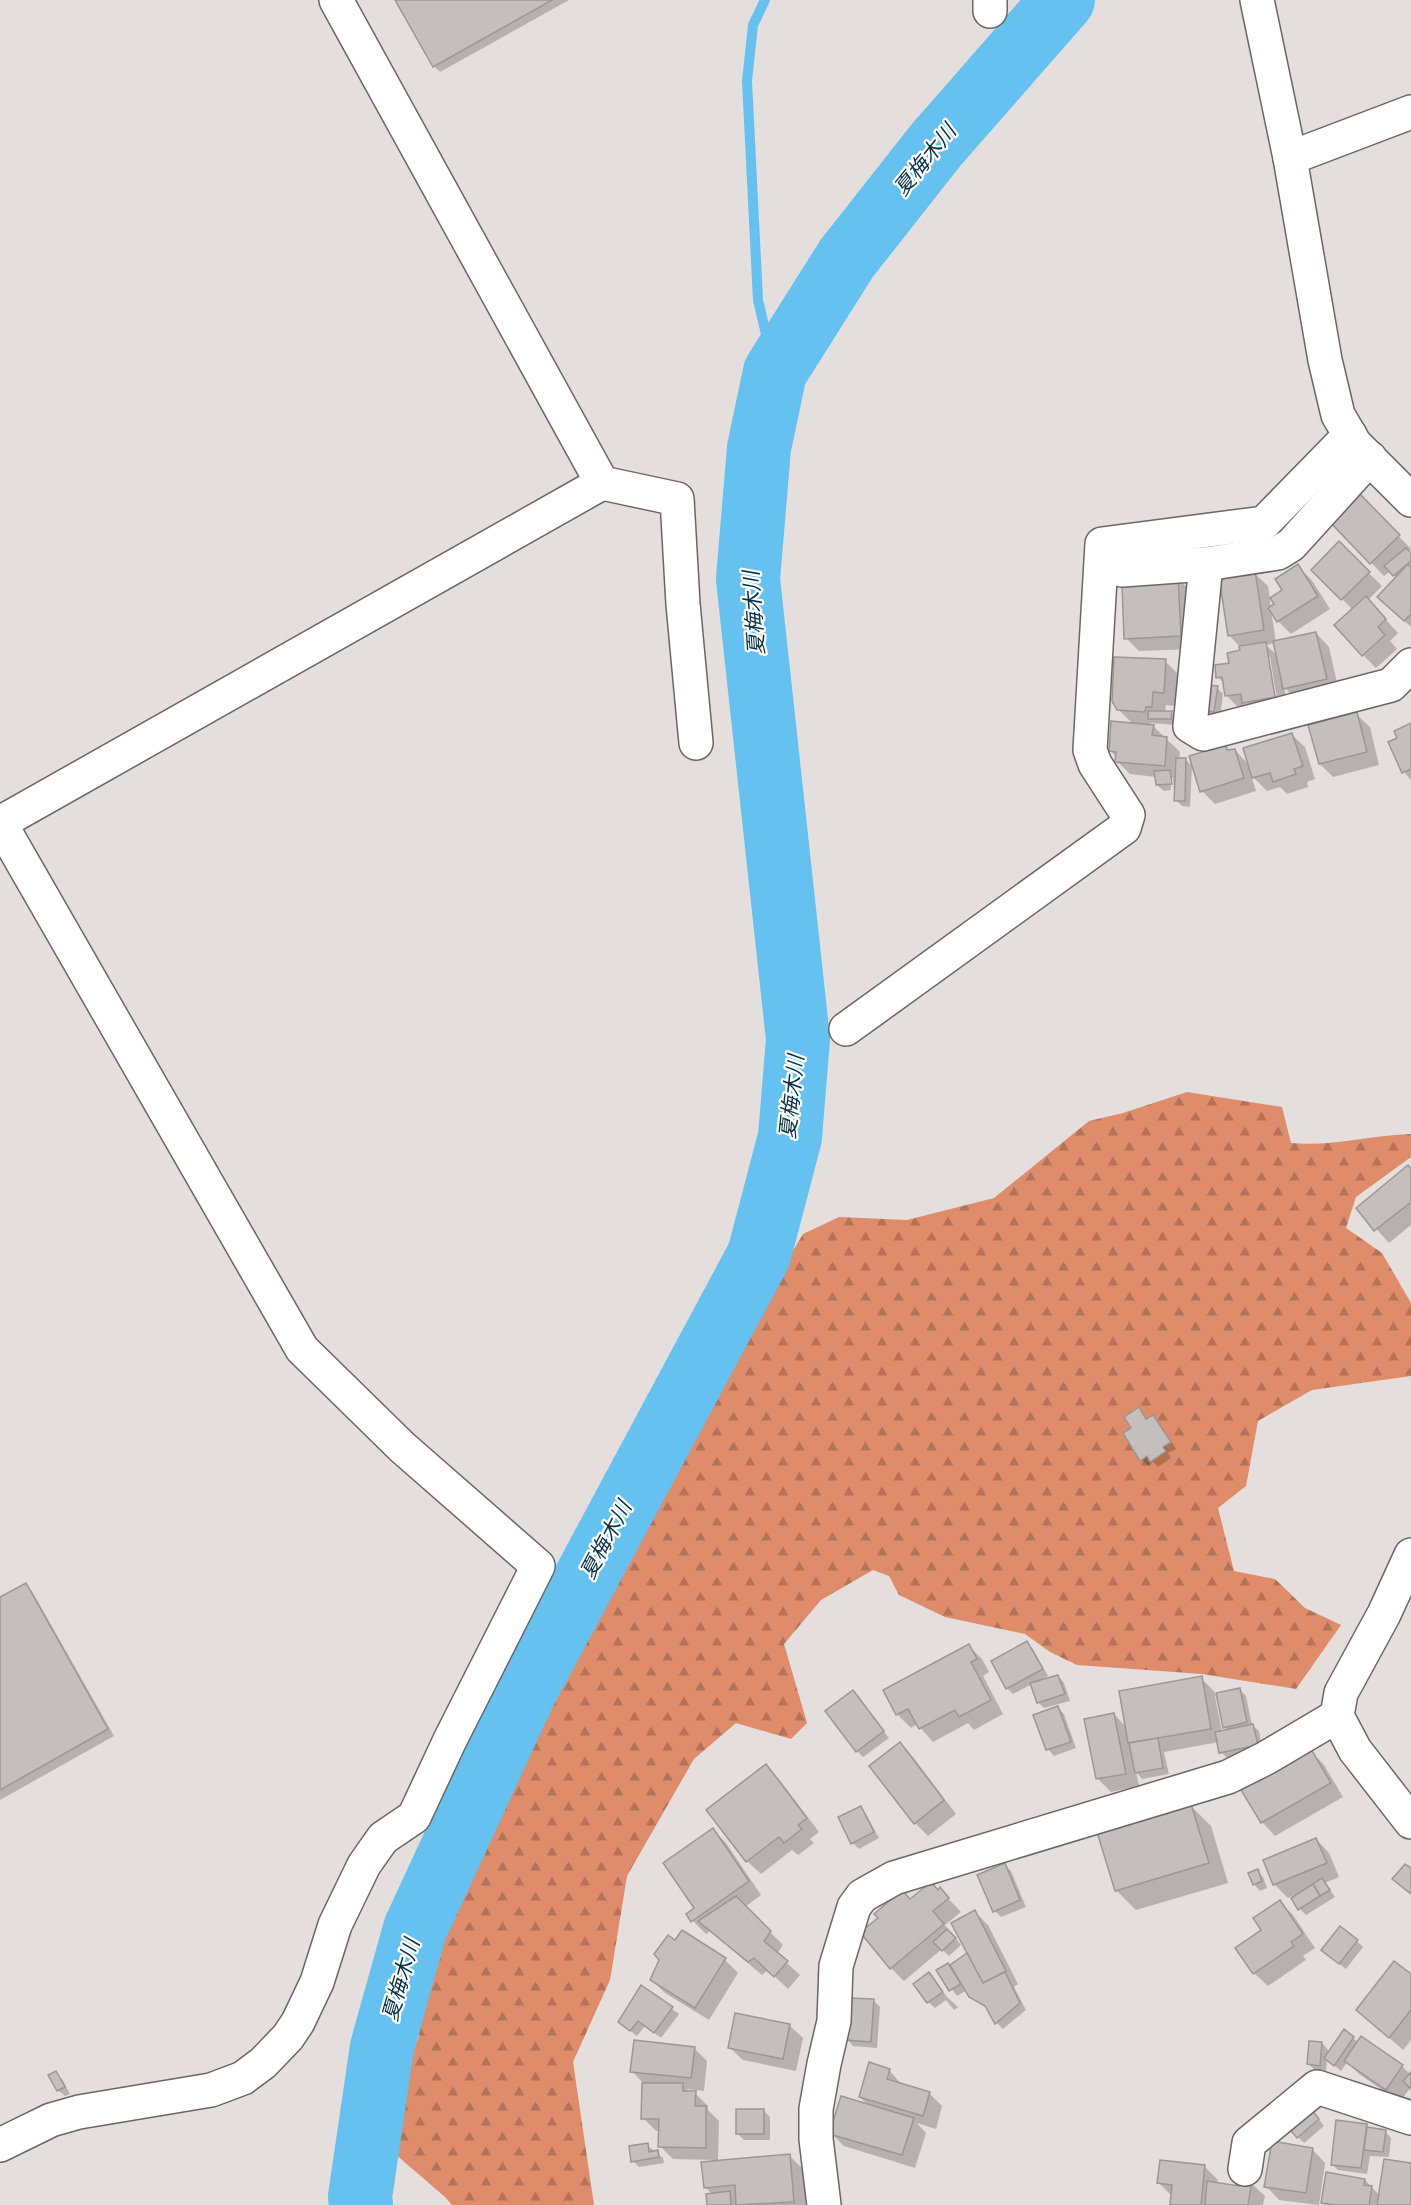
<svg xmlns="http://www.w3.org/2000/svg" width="1411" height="2205" viewBox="0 0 1411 2205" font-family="'Varela Round','Noto Sans JP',sans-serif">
<defs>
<pattern id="forest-firs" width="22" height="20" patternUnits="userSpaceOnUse" patternTransform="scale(1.5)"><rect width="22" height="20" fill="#de8c6a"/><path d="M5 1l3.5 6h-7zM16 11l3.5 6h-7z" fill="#b47358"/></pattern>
</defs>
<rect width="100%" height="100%" fill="#e4dedc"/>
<!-- forest -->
<path fill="url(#forest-firs)" d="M1187 1092 1282 1107 1291 1143C1331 1147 1371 1135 1411 1134V1157L1356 1197 1346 1228 1382 1253 1411 1303V1376L1312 1390 1258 1421 1246 1486 1218 1508 1234 1571 1275 1579 1305 1608 1341 1625 1296 1689 1202 1674 1077 1665 1050 1652 1025 1634 945 1617 899 1595 889 1576 873 1570 821 1600 784 1644 807 1723 791 1739 736 1723 694 1759 627 1876 610 1980 573 2062 594 2205H452L445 2197 394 2153 396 2089 418 2039 448 1887 615 1557 683 1435 803 1234 839 1217 907 1220 994 1198 1089 1121 1123 1113Z"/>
<!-- shadow -->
<g fill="#0003" fill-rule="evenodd">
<polygon points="397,0 569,0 440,72 434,66"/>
<polygon points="1358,494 1411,549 1409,552 1411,554 1411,627 1392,610 1397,579 1390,571 1384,576 1331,521"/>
<polygon points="1339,544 1382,586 1368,600 1398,633 1390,641 1397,649 1376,668 1363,655 1353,610 1313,570"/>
<path d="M1297 566 1311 579 1330 609 1291 634 1278 621 1271 610 1276 642 1316 633 1329 647 1339 692 1298 701 1284 687 1288 710 1240 709 1227 696 1225 684 1218 677 1241 652 1240 647 1229 635 1254 573 1268 586 1271 608 1276 604ZM1275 643 1278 656 1266 645ZM1267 657H1270L1278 705H1275Z"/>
<polygon points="1177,578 1191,591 1193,649 1139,651 1126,638"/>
<polygon points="1165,661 1178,674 1176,706 1166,705 1165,712 1171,713 1177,719 1177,725 1150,723 1180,752 1179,759 1186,760 1192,766 1190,807 1182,806 1176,800 1176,790 1174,790 1173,778 1170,778 1171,790 1164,791 1157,785 1156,777 1130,774 1117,761 1117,758 1111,751 1134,725 1118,709"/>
<polygon points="1217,688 1223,694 1220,717 1210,716 1204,709"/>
<polygon points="1356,714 1370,727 1379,765 1333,777 1320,764"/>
<polygon points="1411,724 1411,780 1404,772 1390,743 1399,738"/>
<polygon points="1291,734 1305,747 1315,779 1307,782 1308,787 1287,794 1280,787 1267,791 1251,775 1256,791 1215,804 1202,791 1225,747 1230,751 1235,750 1250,766"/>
<polygon points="1411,1171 1411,1225 1389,1243 1358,1208"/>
<polygon points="1139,1409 1147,1420 1153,1416 1159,1423 1176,1449 1168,1453 1171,1458 1158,1467 1153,1462 1148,1466 1142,1460 1125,1434 1133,1428"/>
<polygon points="25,1585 32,1591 114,1736 0,1800 0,1599"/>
<polygon points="1027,1643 1033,1649 1048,1676 1039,1681 1058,1676 1064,1683 1070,1701 1044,1708 1038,1702 1032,1684 1013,1694 1007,1688"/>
<polygon points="969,1646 982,1659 989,1672 983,1676 1003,1714 974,1730 968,1723 933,1742 917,1724 911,1728 898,1715 885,1691"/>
<path d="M1201 1678 1214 1691 1215 1695 1240 1690 1246 1696 1252 1725 1259 1731 1263 1751 1227 1758 1221 1752 1219 1742 1164 1752 1169 1774 1142 1779 1136 1772 1139 1786 1111 1792 1098 1779 1086 1720 1114 1714 1126 1727ZM1218 1695 1225 1727 1228 1730 1222 1732 1215 1696Z"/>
<polygon points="859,1699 889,1738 863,1757 857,1751"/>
<polygon points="1058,1708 1064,1714 1076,1748 1054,1756 1048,1749"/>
<polygon points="900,1744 913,1757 956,1814 928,1836 915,1823"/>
<polygon points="1311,1751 1324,1765 1343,1797 1275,1836 1262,1822"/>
<polygon points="766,1766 779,1779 819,1832 810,1839 814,1843 798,1855 792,1850 761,1874 747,1861 708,1810"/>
<polygon points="1191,1806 1211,1826 1228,1883 1136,1910 1116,1890"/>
<polygon points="860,1807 866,1814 879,1838 859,1849 853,1843"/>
<polygon points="713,1830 726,1843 761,1895 745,1907 783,1945 777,1954 800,1975 788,1989 768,1970 762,1975 710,1931 706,1934 693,1921"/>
<polygon points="1316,1839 1329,1853 1339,1877 1325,1883 1335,1897 1306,1915 1300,1909 1298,1893 1288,1898 1274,1884 1265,1861"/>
<polygon points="1004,1865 1011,1871 1026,1907 1001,1917 995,1911"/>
<polygon points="1257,1871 1263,1877 1267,1888 1260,1891 1254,1884"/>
<polygon points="940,1890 961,1912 945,1925 961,1945 949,1956 942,1949 904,1981 891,1968 911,1901"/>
<polygon points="1280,1902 1293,1915 1315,1948 1303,1956 1306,1960 1268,1986 1254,1973 1237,1948 1263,1930"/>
<polygon points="975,1912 988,1925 1018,1984 1014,1987 1026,2010 1003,2029 997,2023 989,2009 977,2002 967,1990 957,1996 938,1970 950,1967 969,1954"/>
<polygon points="1357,1941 1363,1947 1346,1969 1329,1956"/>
<polygon points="675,1942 725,1960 738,1973 709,2020 665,1993 652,1980"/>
<polygon points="929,1974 947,1997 958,2007 954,2010 946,2000 935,2008 928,2002 915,1984"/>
<polygon points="1411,1976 1411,2040 1403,2050 1358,2010"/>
<polygon points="642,1987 679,2014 661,2038 645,2026 637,2036 627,2028"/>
<polygon points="874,2001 880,2007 877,2048 853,2046 847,2039"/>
<polygon points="789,2025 803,2038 796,2071 743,2060 729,2047"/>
<polygon points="1353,2038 1358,2042 1402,2066 1411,2075 1411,2087 1400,2102 1359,2074 1347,2062 1341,2071 1327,2059 1326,2071 1315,2070 1308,2064 1322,2043 1328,2050 1328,2056"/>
<polygon points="694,2048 707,2061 704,2091 686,2089 690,2092 695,2093 708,2106 708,2110 719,2121 718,2162 789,2155 803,2169 806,2205 709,2205 713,2195 705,2187 715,2160 673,2159 660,2146 660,2131 656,2131 643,2118 643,2083 632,2071"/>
<polygon points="889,2070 902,2085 929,2093 942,2106 936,2129 917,2123 926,2133 915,2168 844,2146 831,2133 869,2106 860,2097"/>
<polygon points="56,2073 62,2079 70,2094 65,2096 58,2090"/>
<polygon points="763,2110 770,2117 770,2140 744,2140 738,2134"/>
<polygon points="1316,2116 1324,2126 1304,2143 1298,2137"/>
<polygon points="1366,2125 1370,2129 1385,2131 1391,2138 1389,2157 1370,2156 1367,2174 1338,2170 1332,2164"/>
<polygon points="647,2145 663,2158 664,2163 639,2167 633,2161"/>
<polygon points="1312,2149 1325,2163 1319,2205 1279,2200 1266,2186"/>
<polygon points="1411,2165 1411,2205 1325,2205 1322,2202 1365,2180 1380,2196"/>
<polygon points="1205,2167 1218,2180 1217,2184 1240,2187 1251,2183 1265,2196 1263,2205 1171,2205 1172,2196 1158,2182"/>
</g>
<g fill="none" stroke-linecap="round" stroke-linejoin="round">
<!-- stream -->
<polyline stroke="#64c1f0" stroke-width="10" points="765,0 753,25 747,81 758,300 775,372"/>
<!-- river -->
<polyline stroke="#64c1f0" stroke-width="64" points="361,2205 360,2197 382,2047 415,1929 524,1693 759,1255 790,1137 798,1039 748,579 759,448 775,372 847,258 936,145 1063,0"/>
</g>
<!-- building -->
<g fill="#c4bebc" stroke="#9c9694" stroke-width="1.5">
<polygon points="395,0 552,0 433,67"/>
<polygon points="1358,492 1400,535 1370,564 1329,521"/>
<polygon points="1339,541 1370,572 1341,600 1311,570"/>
<polygon points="1406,548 1411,553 1411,561 1393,576 1384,566"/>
<polygon points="1298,564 1318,596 1277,622 1268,608 1274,604 1270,598 1282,590 1275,579"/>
<polygon points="1408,564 1411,567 1411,614 1404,621 1377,597"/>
<polygon points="1255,571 1264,630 1228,636 1219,577"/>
<polygon points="1178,576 1181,636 1124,639 1122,585"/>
<polygon points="1366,596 1386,619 1378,627 1385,635 1362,656 1334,625"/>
<polygon points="1316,632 1327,679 1283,689 1273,641"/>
<polygon points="1266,642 1275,697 1242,703 1241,694 1225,696 1222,677 1216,678 1215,665 1229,663 1227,653 1240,650 1239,646"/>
<polygon points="1114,657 1166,659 1164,693 1153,692 1152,707 1146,707 1145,712 1117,710 1112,701"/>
<polygon points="1206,685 1218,686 1214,712 1202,710"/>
<polygon points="1148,711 1172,711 1171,719 1148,719"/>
<polygon points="1357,712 1367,752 1319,764 1308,725"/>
<polygon points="1111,721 1154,725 1152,735 1167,737 1165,766 1115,762 1116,752 1109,751"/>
<polygon points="1411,723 1411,769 1402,773 1388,742 1397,738 1394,731"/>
<polygon points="1292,733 1303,766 1294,769 1296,774 1273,782 1270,773 1252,778 1243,748"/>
<polygon points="1226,745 1227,750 1235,749 1244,778 1200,792 1189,756"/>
<polygon points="1176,758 1186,758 1185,801 1174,801"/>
<polygon points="1170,770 1172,784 1156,785 1154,771"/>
<polygon points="1408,1165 1411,1169 1411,1202 1374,1231 1356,1208"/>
<polygon points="1139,1407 1146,1419 1153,1415 1171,1442 1163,1447 1166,1451 1150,1462 1147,1456 1140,1461 1123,1433 1131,1428 1124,1417"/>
<polygon points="26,1583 108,1729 0,1790 0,1597"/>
<polygon points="1027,1641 1043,1669 1006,1689 991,1661"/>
<polygon points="969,1644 977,1659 971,1662 991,1700 959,1717 955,1710 919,1729 908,1709 896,1715 883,1690"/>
<polygon points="1058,1675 1065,1694 1037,1703 1030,1683"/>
<polygon points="1202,1676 1211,1729 1128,1743 1119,1691"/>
<polygon points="1240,1688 1247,1722 1223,1728 1216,1693"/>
<polygon points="853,1690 884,1731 856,1752 825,1711"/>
<polygon points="1058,1706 1071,1742 1046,1750 1033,1715"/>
<polygon points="1114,1713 1126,1774 1096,1779 1084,1719"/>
<polygon points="1253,1724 1258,1745 1219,1753 1215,1732"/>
<polygon points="1158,1738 1163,1768 1135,1773 1129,1743"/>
<polygon points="900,1742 944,1800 914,1824 869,1766"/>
<polygon points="1311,1749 1331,1783 1261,1823 1241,1790"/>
<polygon points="766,1764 807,1818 798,1825 802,1829 784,1843 779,1837 746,1862 706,1810"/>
<polygon points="1191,1804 1209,1863 1115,1891 1097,1832"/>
<polygon points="861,1806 874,1832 851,1844 838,1817"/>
<polygon points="713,1828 749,1881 691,1922 686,1914 694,1908 663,1863"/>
<polygon points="1316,1838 1327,1863 1273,1885 1263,1860"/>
<polygon points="1005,1863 1020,1900 993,1912 977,1875"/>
<polygon points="1405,1864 1411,1868 1411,1894 1392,1879"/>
<polygon points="1258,1869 1262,1881 1253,1885 1248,1873"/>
<polygon points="1322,1878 1330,1890 1320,1896 1313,1884"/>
<polygon points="931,1882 938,1890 940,1887 949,1898 933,1911 944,1924 890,1969 860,1932 878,1918 874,1914 902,1890 910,1899"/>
<polygon points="1313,1884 1320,1896 1298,1910 1291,1898"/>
<polygon points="736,1896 771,1931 764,1941 788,1961 774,1977 754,1958 748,1962 698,1921"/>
<polygon points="1280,1900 1303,1934 1291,1942 1294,1946 1253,1974 1235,1948 1261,1930 1253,1918"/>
<polygon points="975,1910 1006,1971 983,1983 951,1923"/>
<polygon points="1340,1926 1358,1940 1339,1964 1321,1950"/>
<polygon points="947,1929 956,1938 942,1951 933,1942"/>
<polygon points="682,1930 726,1958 695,2008 650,1980 659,1960 654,1954 668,1935 675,1940"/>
<polygon points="967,1953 983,1983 1005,1972 1020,2003 995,2024 985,2006 969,1997 950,1965"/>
<polygon points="1394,1961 1411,1974 1411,2010 1389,2038 1356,2010"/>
<polygon points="948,1963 961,1984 949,1991 936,1970"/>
<polygon points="929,1972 943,1992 927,2003 913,1984"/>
<polygon points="641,1985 673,2007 654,2033 638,2021 630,2031 618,2022"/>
<polygon points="849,1998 874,1999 871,2042 845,2040"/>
<polygon points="735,2013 790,2024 783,2059 728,2048"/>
<polygon points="1344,2029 1354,2037 1334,2066 1324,2058"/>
<polygon points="1361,2036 1403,2065 1386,2090 1344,2061"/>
<polygon points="634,2040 695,2047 691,2078 630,2072"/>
<polygon points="1309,2041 1322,2042 1320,2066 1307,2064"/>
<polygon points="869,2062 890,2069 887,2079 930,2092 923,2116 859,2097"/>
<polygon points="56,2071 65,2087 57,2091 48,2075"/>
<polygon points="1411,2072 1411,2089 1403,2081"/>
<polygon points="642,2083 683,2083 683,2091 696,2091 695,2106 706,2106 706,2148 658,2147 659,2119 641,2119"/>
<polygon points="841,2096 914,2118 902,2155 829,2134"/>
<polygon points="1310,2108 1319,2119 1297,2138 1287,2126"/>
<rect x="736" y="2109" width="28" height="25"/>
<polygon points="1336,2120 1367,2124 1361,2168 1331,2165"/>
<polygon points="1367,2127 1386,2130 1383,2152 1364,2150"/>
<polygon points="1272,2141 1313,2148 1306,2193 1264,2187"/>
<polygon points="648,2143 649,2152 658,2150 659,2157 631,2162 629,2146"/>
<polygon points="790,2154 794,2202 736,2205 735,2185 704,2188 701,2162"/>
<polygon points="1384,2159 1411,2163 1411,2205 1377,2205"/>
<polygon points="1160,2160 1205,2165 1201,2205 1170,2205 1172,2185 1157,2183"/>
<polygon points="1326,2172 1365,2179 1364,2185 1372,2186 1369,2205 1336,2205 1321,2203"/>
<polygon points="1240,2180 1252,2181 1248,2205 1205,2205 1207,2181 1239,2186"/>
<polygon points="730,2191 731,2205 707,2205 706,2194"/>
</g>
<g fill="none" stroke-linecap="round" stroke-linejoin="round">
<!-- minor casing -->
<g stroke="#6c6664" stroke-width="36">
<g id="minor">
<polyline points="336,0 602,483 677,499 683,604 696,743"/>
<polyline points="1257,0 1290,158 1325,360 1338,415 1355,444 1411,500"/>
<polyline points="990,11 990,0"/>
<polyline points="1290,158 1411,112"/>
<polyline points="1206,564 1190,726 1203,734 1391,685 1411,665"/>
<polyline points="1122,570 1206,564 1278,553 1291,545 1370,458"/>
<polyline points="846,1029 1124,828 1128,815 1095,764 1090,750 1102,544 1264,523 1350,435"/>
<polyline points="1411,1555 1384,1614 1341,1693 1337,1716 1355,1750 1411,1822"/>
<polyline points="0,2145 51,2120 79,2112 211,2090 243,2078 263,2063 288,2037 298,2022 317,1982 335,1925 364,1865 383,1838 414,1817 450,1740 538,1566 402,1447 302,1349 0,823 602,483"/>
<polyline points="1245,2169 1249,2143 1317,2087 1411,2118"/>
<polyline points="824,2205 816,2139 816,2109 824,2064 834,2021 836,1966 854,1907 862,1896 894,1878 1228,1777 1266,1758 1337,1716"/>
</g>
</g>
<!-- minor -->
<use href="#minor" stroke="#fff" stroke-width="33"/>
</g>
<g text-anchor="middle" stroke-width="4.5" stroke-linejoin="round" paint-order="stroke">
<!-- water labels -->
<g font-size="21" font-style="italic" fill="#063245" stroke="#fff">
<text transform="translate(925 160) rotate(-51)" y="7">夏梅木川</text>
<text transform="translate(754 613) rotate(-94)" y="7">夏梅木川</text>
<text transform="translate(792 1097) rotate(-84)" y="7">夏梅木川</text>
<text transform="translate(606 1540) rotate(-62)" y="7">夏梅木川</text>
<text transform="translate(401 1980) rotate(-74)" y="7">夏梅木川</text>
</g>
</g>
</svg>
